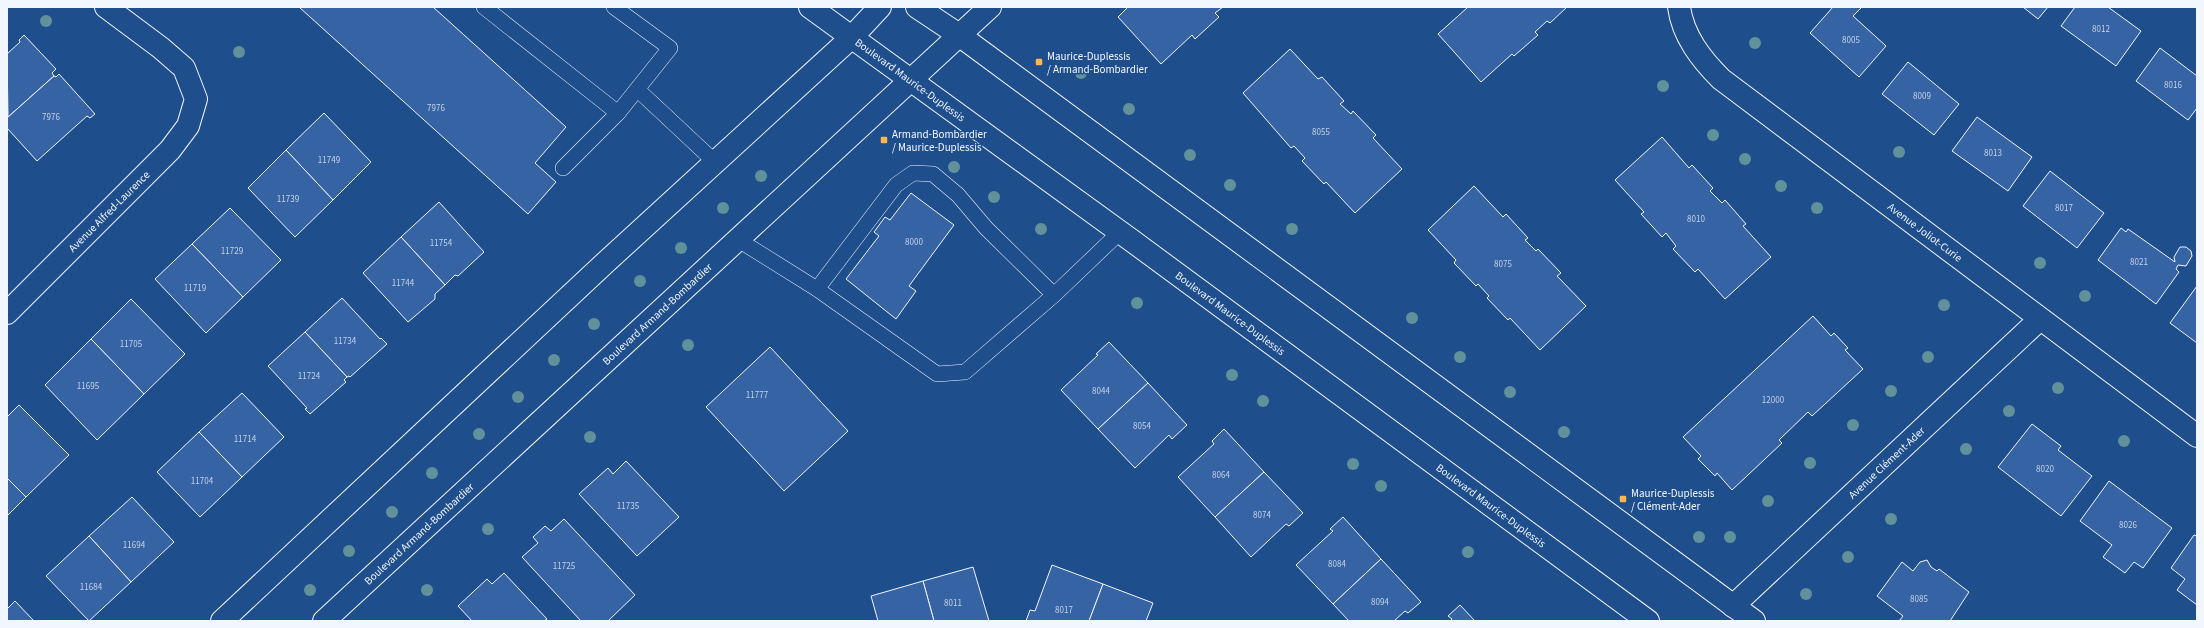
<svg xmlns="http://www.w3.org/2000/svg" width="2204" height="628" viewBox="0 0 2204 628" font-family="'Source Sans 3',sans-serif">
<rect width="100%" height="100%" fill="#1f4e8c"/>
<!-- building -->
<g fill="#3563a3" stroke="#f2f6ff">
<polygon points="299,7 433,7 566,127 535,163 556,182 528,214"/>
<polygon points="1128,7 1223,7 1215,13 1219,17 1195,39 1192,35 1161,64 1118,17"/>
<polygon points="1468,7 1567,7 1550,23 1547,21 1535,32 1538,35 1514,56 1512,54 1481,82 1438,34"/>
<polygon points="1833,7 1862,7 1853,16 1886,46 1859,77 1810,33"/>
<polygon points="2023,7 2048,7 2038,19"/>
<polygon points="2075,7 2108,7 2141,31 2116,66 2061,26"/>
<polygon points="24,35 56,69 52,73 54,76 8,117 7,54 20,42 19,40"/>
<polygon points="2160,48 2197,76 2197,108 2188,120 2136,81"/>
<polygon points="1290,49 1318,79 1322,77 1344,101 1340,104 1351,114 1353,111 1376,135 1373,138 1402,169 1355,213 1326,182 1324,184 1302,161 1305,158 1294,146 1291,148 1243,93"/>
<polygon points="1908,62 1959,104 1934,135 1882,94"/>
<polygon points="59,74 95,114 90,118 87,116 37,161 7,128 7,118 54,76 56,77"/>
<polygon points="324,113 371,162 333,200 286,150"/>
<polygon points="1977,117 2032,157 2008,191 1952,151"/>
<polygon points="1662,137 1689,168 1692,165 1713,188 1710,191 1722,203 1725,200 1746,224 1743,226 1771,257 1725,299 1698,269 1695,272 1673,249 1676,246 1666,233 1662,237 1641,214 1644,212 1615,180"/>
<polygon points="286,150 333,200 295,237 248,188"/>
<polygon points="2050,171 2104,213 2077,248 2023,206"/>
<polygon points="1474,186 1503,217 1506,214 1528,238 1525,240 1536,251 1538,249 1561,273 1557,276 1586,306 1540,350 1510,318 1508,320 1487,298 1489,296 1478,284 1476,286 1454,263 1456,260 1428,230"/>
<polygon points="911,193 954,225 909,286 916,291 896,319 846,279 879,236 874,232 885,217 890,220"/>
<polygon points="439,202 484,252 458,276 455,275 445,285 401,237"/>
<polygon points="230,208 281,260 243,297 192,244"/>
<polygon points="2121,228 2126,232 2128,229 2175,262 2174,257 2180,247 2186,247 2191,251 2192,256 2186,266 2178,265 2176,269 2179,272 2156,304 2098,260"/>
<polygon points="401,237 445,285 435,294 435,299 408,322 363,273"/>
<polygon points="192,244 243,297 206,333 155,279"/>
<polygon points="2197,286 2197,343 2170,323"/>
<polygon points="342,298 380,339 381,338 387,344 350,377 349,376 347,377 305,332"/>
<polygon points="131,299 185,354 144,394 91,339"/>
<polygon points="1813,316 1831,336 1834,333 1848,348 1845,350 1863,369 1812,416 1808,412 1779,440 1782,443 1732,490 1717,473 1715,476 1698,459 1701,456 1683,437"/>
<polygon points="305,332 347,377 344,380 346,382 310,414 305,409 307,408 268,366"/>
<polygon points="91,339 144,394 97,440 45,385"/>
<polygon points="1109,342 1148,383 1098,429 1061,390 1098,355 1096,354"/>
<polygon points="770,347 848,431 784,491 706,407"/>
<polygon points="1148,383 1187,425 1172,439 1169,435 1135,468 1098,429"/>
<polygon points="242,393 284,437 242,477 199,432"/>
<polygon points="19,405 69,455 26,497 7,478 7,417"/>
<polygon points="2032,424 2061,446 2058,450 2092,476 2061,516 1998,467"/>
<polygon points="1224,429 1264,472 1215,517 1178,477 1214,444 1212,441"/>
<polygon points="199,432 242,477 200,517 157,472"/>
<polygon points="626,461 679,517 637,556 579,494 608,468 613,474"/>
<polygon points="1264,472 1303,513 1289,526 1286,524 1251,557 1215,517"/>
<polygon points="7,478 26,497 7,516"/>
<polygon points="2109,481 2172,528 2143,568 2134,562 2125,573 2103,557 2112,545 2080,521"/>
<polygon points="132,497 174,542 131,582 89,536"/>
<polygon points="1343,517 1381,559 1333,604 1296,565 1333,531 1330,529"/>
<polygon points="564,519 635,595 608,621 581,621 522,557 538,543 533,537 545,526 551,531"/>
<polygon points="2194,535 2197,536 2197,605 2177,590 2185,579 2171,568"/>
<polygon points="89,536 131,582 89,621 46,576"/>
<polygon points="1381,559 1421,602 1408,613 1405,611 1394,621 1349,621 1333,604"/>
<polygon points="1927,560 1931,567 1937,571 1939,569 1969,592 1950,621 1899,621 1903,616 1877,596 1902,562 1913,571 1920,562"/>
<polygon points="1052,565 1103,584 1089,621 1026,621 1030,610 1035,611"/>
<polygon points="973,567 989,621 934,621 923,581"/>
<polygon points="504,573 547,619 544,621 472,621 458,606 487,579 492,584"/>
<polygon points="923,581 934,621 878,621 871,596"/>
<polygon points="1103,584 1153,603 1146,621 1089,621"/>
<polygon points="15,601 34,621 7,621 7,609"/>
<polygon points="1460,605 1475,621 1450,621 1452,619 1448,616"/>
</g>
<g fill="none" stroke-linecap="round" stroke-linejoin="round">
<!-- lane casing -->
<g stroke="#f2f6ff" stroke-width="16">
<g id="lane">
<polyline points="484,7 618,113 670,48 614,7"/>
<polyline points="638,90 715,162"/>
<polyline points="563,168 618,113"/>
<polyline points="737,239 817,289 937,374 965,372 1054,295 1120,232"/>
<polyline points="817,289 896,185 913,173 933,174 958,195 986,228 1054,295"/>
</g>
</g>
<!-- street casing -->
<g stroke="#f2f6ff" stroke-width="24">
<g id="street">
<path id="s1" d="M1679 7C1683 36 1701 59 1721 79L2197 436"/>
<path id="s2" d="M7 313 170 150 188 126 196 99 184 68 161 48 106 7"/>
<path id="s3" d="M1733 606 2040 319"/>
</g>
</g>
<!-- secondary casing -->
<g stroke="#f2f6ff" stroke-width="24">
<g id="secondary">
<path id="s4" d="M810 7 1131 240 1648 621"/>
<polyline points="917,7 959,35 1754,621"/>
<polyline points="222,621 606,262 852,37 880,7"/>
<path id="s5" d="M324 621 990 7"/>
</g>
</g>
<!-- lane -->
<use href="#lane" stroke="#1f4e8c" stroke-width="15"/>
<!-- street -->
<use href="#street" stroke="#1f4e8c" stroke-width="22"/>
<!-- secondary -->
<use href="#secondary" stroke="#1f4e8c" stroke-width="22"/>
</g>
<!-- trees -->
<g fill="#61919a">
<circle cx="46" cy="21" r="6"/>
<circle cx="1755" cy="43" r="6"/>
<circle cx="239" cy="52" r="6"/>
<circle cx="1081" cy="73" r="6"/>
<circle cx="1663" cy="86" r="6"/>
<circle cx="1129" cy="109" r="6"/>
<circle cx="1713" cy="135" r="6"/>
<circle cx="1899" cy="152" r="6"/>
<circle cx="1190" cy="155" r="6"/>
<circle cx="1745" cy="159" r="6"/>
<circle cx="954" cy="167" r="6"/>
<circle cx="761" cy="176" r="6"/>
<circle cx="1230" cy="185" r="6"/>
<circle cx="1781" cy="186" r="6"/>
<circle cx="994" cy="197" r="6"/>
<circle cx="723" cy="208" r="6"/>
<circle cx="1817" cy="208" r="6"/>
<circle cx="1041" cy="229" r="6"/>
<circle cx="1292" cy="229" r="6"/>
<circle cx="681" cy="248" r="6"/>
<circle cx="2040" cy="263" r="6"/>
<circle cx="640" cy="281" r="6"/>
<circle cx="2085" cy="296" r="6"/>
<circle cx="1137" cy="303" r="6"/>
<circle cx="1944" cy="305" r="6"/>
<circle cx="1412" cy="318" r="6"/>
<circle cx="594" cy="324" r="6"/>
<circle cx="688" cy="345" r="6"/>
<circle cx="1460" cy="357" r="6"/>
<circle cx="1928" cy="357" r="6"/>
<circle cx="554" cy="360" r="6"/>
<circle cx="1232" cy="375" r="6"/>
<circle cx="2058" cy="388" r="6"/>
<circle cx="1891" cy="391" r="6"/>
<circle cx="1510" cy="392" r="6"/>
<circle cx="518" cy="397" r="6"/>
<circle cx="1263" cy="401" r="6"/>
<circle cx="2009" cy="411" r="6"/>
<circle cx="1853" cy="425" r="6"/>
<circle cx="1564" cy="432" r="6"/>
<circle cx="479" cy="434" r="6"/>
<circle cx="590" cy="437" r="6"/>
<circle cx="2124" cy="441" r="6"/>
<circle cx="1966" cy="449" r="6"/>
<circle cx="1810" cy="463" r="6"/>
<circle cx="1353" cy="464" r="6"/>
<circle cx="432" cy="473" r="6"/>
<circle cx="1381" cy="486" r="6"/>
<circle cx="1768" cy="501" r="6"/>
<circle cx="392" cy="512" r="6"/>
<circle cx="1891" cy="519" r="6"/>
<circle cx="488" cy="529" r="6"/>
<circle cx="1699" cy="537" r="6"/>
<circle cx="1730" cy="537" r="6"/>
<circle cx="349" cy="551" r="6"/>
<circle cx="1468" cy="552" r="6"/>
<circle cx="1848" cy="557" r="6"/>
<circle cx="310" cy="590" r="6"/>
<circle cx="427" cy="590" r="6"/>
<circle cx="1806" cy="594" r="6"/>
</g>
<!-- markers -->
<g fill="#ffb74d" stroke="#1f4e8c" stroke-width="1.5">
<rect x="1035" y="58" width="8" height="8" rx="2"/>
<rect x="880" y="136" width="8" height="8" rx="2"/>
<rect x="1619" y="495" width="8" height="8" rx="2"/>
</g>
<g text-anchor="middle" stroke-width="3" stroke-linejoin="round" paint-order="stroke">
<!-- number labels -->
<g font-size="9" fill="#c3d1e8">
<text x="2101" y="32">8012</text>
<text x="1851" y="43">8005</text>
<text x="2173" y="88">8016</text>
<text x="1922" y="99">8009</text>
<text x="436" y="111">7976</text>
<text x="51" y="120">7976</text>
<text x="1321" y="135">8055</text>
<text x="1993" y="156">8013</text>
<text x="329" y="163">11749</text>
<text x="288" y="202">11739</text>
<text x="2064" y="211">8017</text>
<text x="1696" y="222">8010</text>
<text x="914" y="245">8000</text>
<text x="441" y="246">11754</text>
<text x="232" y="254">11729</text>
<text x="2139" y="265">8021</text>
<text x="1503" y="267">8075</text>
<text x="403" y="286">11744</text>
<text x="195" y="291">11719</text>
<text x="345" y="344">11734</text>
<text x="131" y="347">11705</text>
<text x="309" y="379">11724</text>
<text x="88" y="389">11695</text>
<text x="1101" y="394">8044</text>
<text x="757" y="398">11777</text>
<text x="1773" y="403">12000</text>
<text x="1142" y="429">8054</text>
<text x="245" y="442">11714</text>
<text x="2045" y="472">8020</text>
<text x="1221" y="478">8064</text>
<text x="202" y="484">11704</text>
<text x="628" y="509">11735</text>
<text x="1262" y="518">8074</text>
<text x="2128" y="528">8026</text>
<text x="134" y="548">11694</text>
<text x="1337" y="567">8084</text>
<text x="564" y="569">11725</text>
<text x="91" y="590">11684</text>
<text x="1919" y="602">8085</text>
<text x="1380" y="605">8094</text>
<text x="953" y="606">8011</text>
<text x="1064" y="613">8017</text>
</g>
<!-- poi labels -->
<g font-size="11" fill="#f2f6ff" stroke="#1f4e8c" text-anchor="start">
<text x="1047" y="60">Maurice-Duplessis<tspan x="1047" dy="13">/ Armand-Bombardier</tspan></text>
<text x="892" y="138">Armand-Bombardier<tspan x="892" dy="13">/ Maurice-Duplessis</tspan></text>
<text x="1631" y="497">Maurice-Duplessis<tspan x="1631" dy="13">/ Clément-Ader</tspan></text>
</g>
<!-- street labels -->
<g font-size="11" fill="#f2f6ff" stroke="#1f4e8c">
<text dy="4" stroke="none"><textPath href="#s4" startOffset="124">Boulevard Maurice-Duplessis</textPath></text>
<text dy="4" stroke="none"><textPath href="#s2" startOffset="144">Avenue Alfred-Laurence</textPath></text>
<text dy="4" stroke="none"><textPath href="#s1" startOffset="340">Avenue Joliot-Curie</textPath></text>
<text dy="4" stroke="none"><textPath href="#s5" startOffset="453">Boulevard Armand-Bombardier</textPath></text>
<text dy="4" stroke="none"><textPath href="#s4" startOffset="520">Boulevard Maurice-Duplessis</textPath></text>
<text dy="4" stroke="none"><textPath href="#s3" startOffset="210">Avenue Clément-Ader</textPath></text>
<text dy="4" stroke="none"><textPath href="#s4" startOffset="844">Boulevard Maurice-Duplessis</textPath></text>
<text dy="4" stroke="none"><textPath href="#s5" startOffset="129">Boulevard Armand-Bombardier</textPath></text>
</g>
</g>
<!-- border -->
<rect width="2204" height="628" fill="none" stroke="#f2f6ff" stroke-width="16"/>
</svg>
